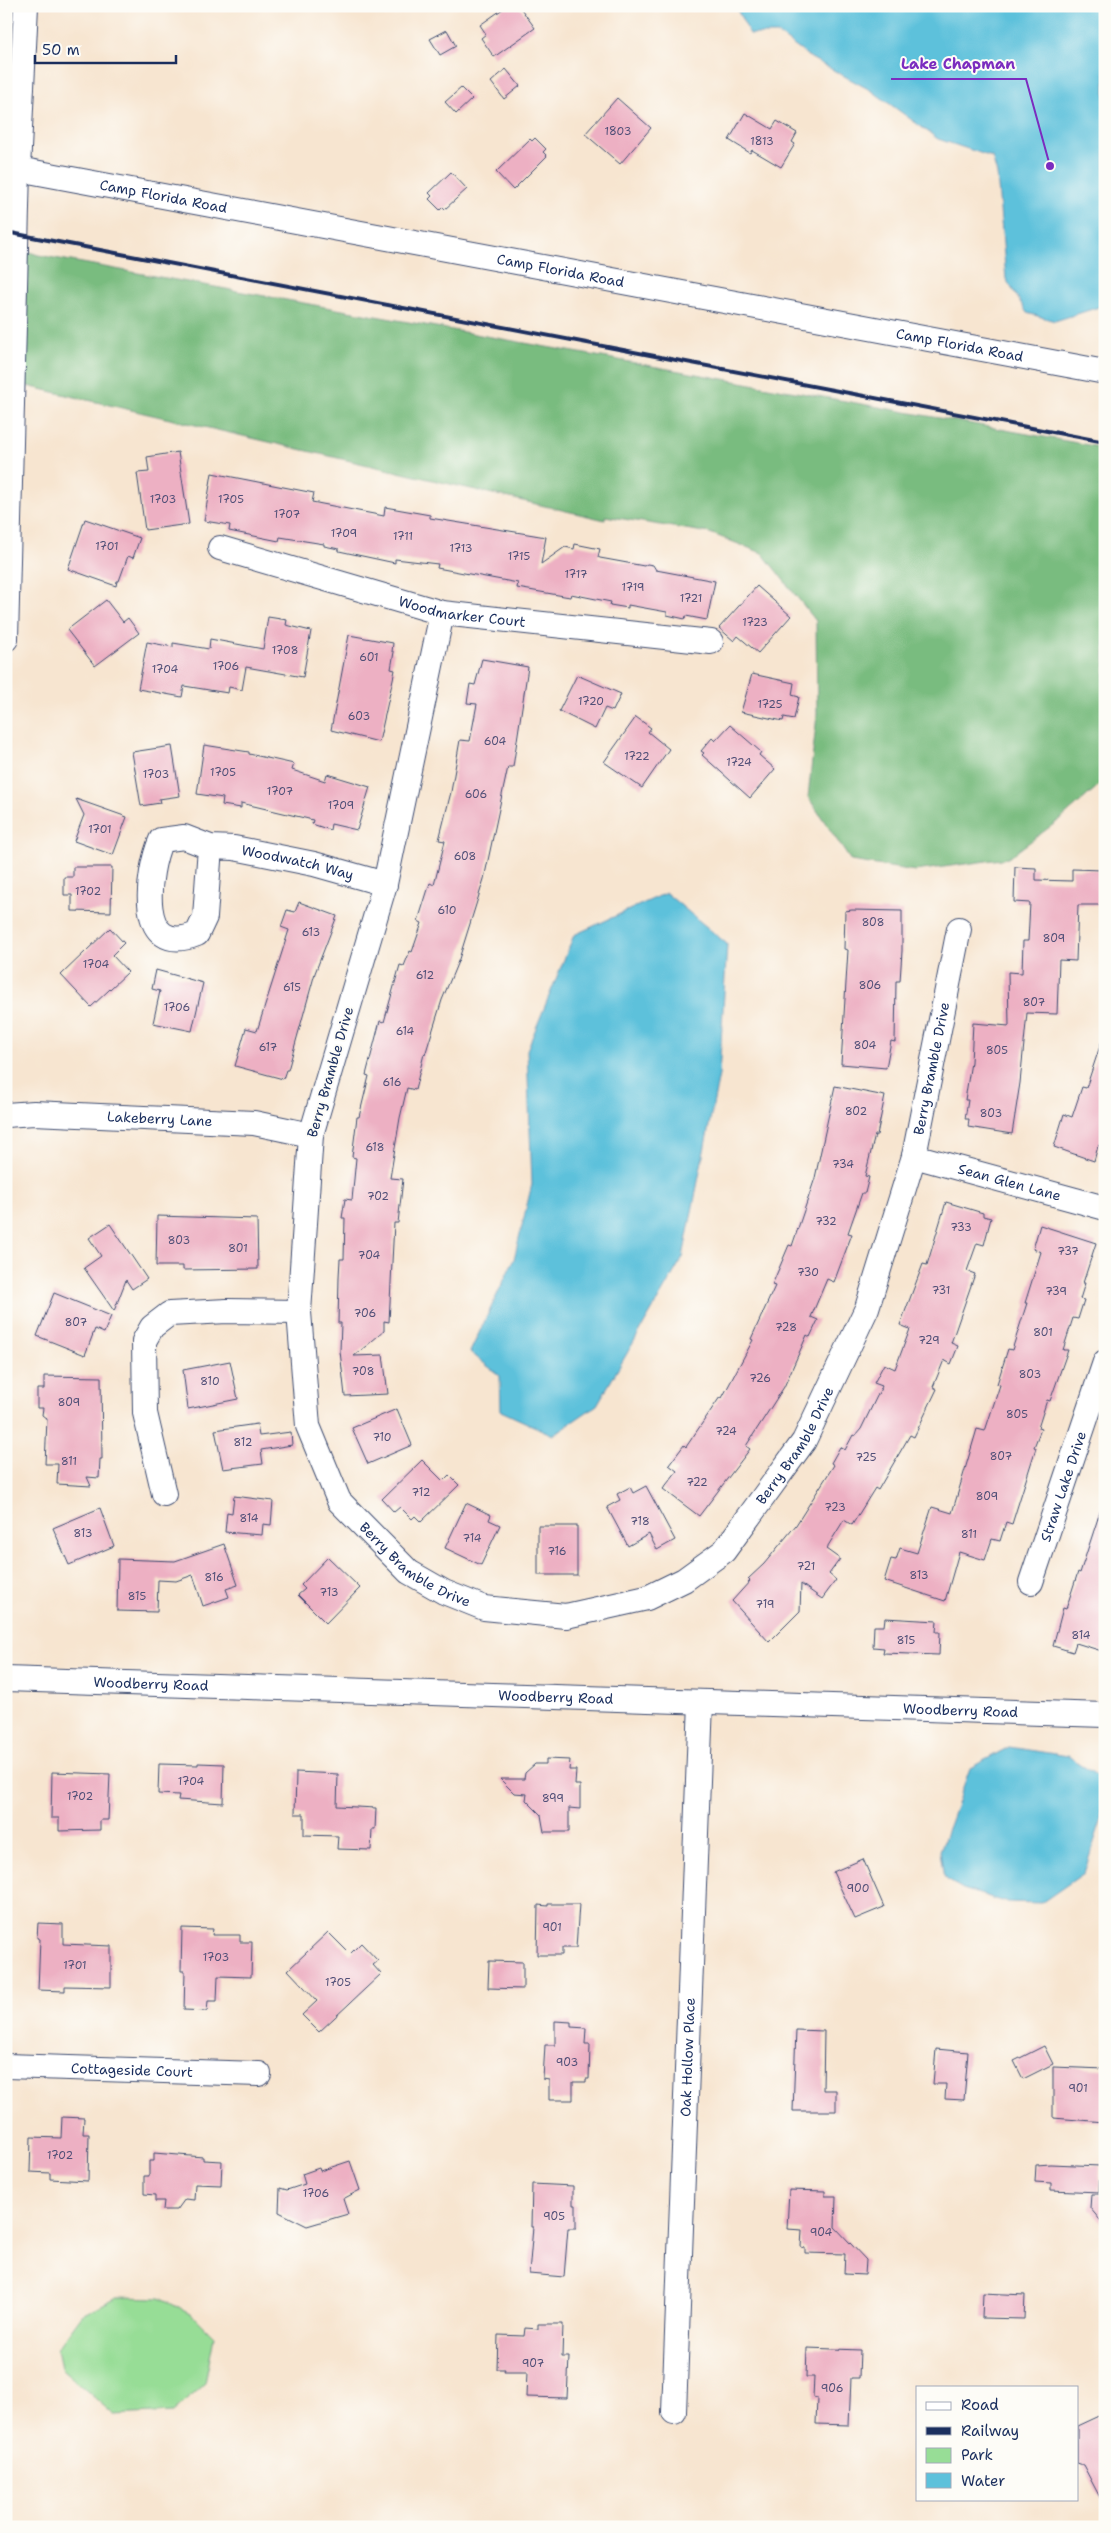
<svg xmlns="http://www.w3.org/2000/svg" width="1111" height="2533" viewBox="0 0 1111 2533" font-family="'Shantell Sans',sans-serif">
<rect width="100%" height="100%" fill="#fdfcf7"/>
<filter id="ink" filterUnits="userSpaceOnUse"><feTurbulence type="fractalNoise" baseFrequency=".02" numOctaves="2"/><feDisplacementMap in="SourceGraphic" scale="10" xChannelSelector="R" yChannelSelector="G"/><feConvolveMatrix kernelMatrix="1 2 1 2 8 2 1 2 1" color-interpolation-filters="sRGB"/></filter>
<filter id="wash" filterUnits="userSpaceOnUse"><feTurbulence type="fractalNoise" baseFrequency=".0096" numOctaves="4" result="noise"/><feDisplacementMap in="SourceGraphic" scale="20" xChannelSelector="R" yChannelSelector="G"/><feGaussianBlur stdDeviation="1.12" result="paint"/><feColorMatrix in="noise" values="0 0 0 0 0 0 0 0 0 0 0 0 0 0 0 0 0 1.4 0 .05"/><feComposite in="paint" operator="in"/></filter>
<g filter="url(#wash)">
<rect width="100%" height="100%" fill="#f7e5d0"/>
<!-- green -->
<polygon fill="#97dd96" stroke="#59867a" points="117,2297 160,2298 191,2314 214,2337 205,2383 173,2412 114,2415 61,2368 57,2349 82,2315"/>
<!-- forest -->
<polygon fill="#79bc7f" stroke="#4a766e" points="27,251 38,255 1105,448 1105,780 1062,818 1008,858 915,871 851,861 808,797 817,715 816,621 762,553 710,533 605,516 605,520 23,385"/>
<!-- water -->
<g fill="#5dc1db" stroke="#3c789c">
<polygon points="735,6 1105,6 1105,305 1055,321 1027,313 1006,279 997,174 992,157 938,139 872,91 811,58 778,34 750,34"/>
<polygon points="666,893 727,944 719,1075 683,1257 597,1405 553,1435 501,1411 500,1376 470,1352 514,1259 532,1184 527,1050 574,935"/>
<polygon points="1009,1747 1068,1756 1102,1779 1101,1821 1084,1873 1041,1903 1006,1902 963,1889 944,1878 940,1851 970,1768"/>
</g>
<g id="blocks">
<!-- building -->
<g fill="#edb0c3">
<polygon points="507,6 519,6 535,28 494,57 481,38 486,34 480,25"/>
<polygon points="447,30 456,46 440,55 430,39"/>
<polygon points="506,69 520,86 504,99 491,82"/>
<polygon points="461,88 472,99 456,114 445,102"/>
<polygon points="617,98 651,128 620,164 585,134"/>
<polygon points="745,113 772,129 777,121 797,133 792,142 795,144 781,167 752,150 750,153 729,140"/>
<polygon points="535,138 546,149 543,152 547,156 513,190 496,172 530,139 532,141"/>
<polygon points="451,172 467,189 445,209 443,207 440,210 429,199 432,196 429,193"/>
<polygon points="178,452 189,524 145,530 137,473 149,472 147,457"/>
<polygon points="212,473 314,493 312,502 384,516 385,507 430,515 430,518 546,537 541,564 565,547 574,549 575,544 600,549 598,557 600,558 644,566 647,564 653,565 656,570 715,581 707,620 686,616 685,619 667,615 667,612 628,605 628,608 610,605 611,602 571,594 570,597 517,588 518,583 437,568 438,564 395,559 395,563 339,551 339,549 324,546 324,544 280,537 279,541 229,531 230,525 204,521"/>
<polygon points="85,519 140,538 133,558 128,556 119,581 117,581 116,586 68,569"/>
<polygon points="757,586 791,616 758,653 738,636 734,641 719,628"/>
<polygon points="106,600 123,622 128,618 139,633 95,666 67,630"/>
<polygon points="268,617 287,620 286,625 311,631 303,677 246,667 242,690 229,687 228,693 184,686 182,697 138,689 147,642 173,647 173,643 209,649 210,639 263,649"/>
<polygon points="349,635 393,643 392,652 394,652 391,669 395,670 379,742 331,730"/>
<polygon points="482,659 528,667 513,767 508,767 484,879 459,959 442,1000 425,1055 424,1054 415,1090 407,1088 400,1118 390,1178 403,1179 398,1223 394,1223 389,1322 384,1321 384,1331 354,1356 383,1355 388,1394 345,1396 340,1351 341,1323 338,1323 339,1277 340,1259 344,1259 345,1218 342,1218 345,1199 352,1200 356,1158 352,1157 357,1117 359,1117 369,1076 366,1075 380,1021 384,1022 400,965 404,966 410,951 412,952 422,923 418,921 430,883 434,885 445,841 439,840 451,792 460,740 470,741 477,704 467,703 470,684 475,685"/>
<polygon points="752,674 794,683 792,695 799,697 794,719 784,717 783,721 741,712"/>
<polygon points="577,675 621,694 613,711 605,708 595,729 559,711"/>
<polygon points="636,717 651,728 648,732 669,749 642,788 604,762"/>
<polygon points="730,725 761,752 759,755 775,769 750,798 702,755 704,753 701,751 712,738 715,741"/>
<polygon points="204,745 249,752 249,754 294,764 292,770 325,781 327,774 370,787 357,830 331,824 330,830 312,824 313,820 241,803 241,808 222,805 223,798 197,794"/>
<polygon points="172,746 180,796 159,799 160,803 141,806 132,752"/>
<polygon points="76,799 127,817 113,855 74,841 84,815"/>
<polygon points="73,867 112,867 111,912 72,911 72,895 64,895 64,877 73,877"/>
<polygon points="1015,867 1036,868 1036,880 1072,881 1072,869 1102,870 1101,878 1105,878 1105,905 1078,905 1076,961 1059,960 1057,1014 1027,1013 1020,1083 1012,1134 968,1127 969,1119 965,1119 968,1100 965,1100 971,1062 973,1023 1009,1026 1008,972 1022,973 1023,941 1028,941 1030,903 1014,902"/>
<polygon points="299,902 337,916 315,973 288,1070 286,1070 283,1079 235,1066 246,1028 257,1031 289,930 281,927 287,910 295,912"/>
<polygon points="852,910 902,911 902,951 900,981 896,981 895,1042 891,1041 886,1068 841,1064 848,950 844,949 845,911"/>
<polygon points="110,928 124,943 112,955 128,972 91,1007 61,975"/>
<polygon points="156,970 203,983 192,1031 153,1023 160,991 152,989"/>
<polygon points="1102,1040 1105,1040 1105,1144 1102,1143 1098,1146 1094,1161 1054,1147 1064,1114 1072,1117 1082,1087 1086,1088"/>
<polygon points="835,1086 885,1096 877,1135 875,1135 865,1176 869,1177 865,1193 862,1193 848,1233 852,1234 834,1282 827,1279 811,1317 818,1320 810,1337 807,1335 784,1387 746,1446 750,1449 699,1516 663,1489 677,1471 669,1465 684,1445 686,1447 720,1397 722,1398 753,1340 751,1339 775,1286 772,1285 789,1245 792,1246 815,1178"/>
<polygon points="946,1202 983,1213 983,1216 991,1218 984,1245 977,1243 967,1271 975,1274 951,1343 958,1346 951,1364 944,1360 933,1387 937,1389 914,1437 910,1435 878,1490 875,1488 852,1525 844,1520 826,1549 840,1559 829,1574 836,1580 822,1599 801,1584 800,1611 769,1642 732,1601 750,1581 748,1579 764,1564 796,1525 834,1465 831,1463 840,1447 845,1450 853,1435 855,1436 861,1429 882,1386 874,1383 884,1364 895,1369 910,1329 900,1325 923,1264 927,1265"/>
<polygon points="157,1216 257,1219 258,1269 183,1270 183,1266 156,1266"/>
<polygon points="110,1224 147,1279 132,1289 126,1280 114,1311 84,1268 101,1256 89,1238"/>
<polygon points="1040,1225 1096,1243 1083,1283 1085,1283 1080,1299 1084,1300 1078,1319 1073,1318 1063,1350 1068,1350 1050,1401 1047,1400 1038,1428 1041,1429 1034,1447 1036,1448 1012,1524 1006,1522 1000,1541 992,1539 985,1560 959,1552 945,1601 884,1581 891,1559 896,1560 900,1548 917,1553 932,1507 952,1513 977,1429 985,1431 1000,1385 997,1384 1008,1349 1012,1350 1027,1303 1025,1303 1041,1252 1033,1249"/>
<polygon points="54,1293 111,1316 104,1333 95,1329 85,1355 37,1336"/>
<polygon points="230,1361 238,1399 188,1409 183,1370"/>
<polygon points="44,1376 101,1377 102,1459 100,1459 99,1478 87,1477 91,1486 57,1484 58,1464 45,1464 47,1419 42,1415 43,1408 37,1408 37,1389 44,1389"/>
<polygon points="397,1409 412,1445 368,1464 352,1428"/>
<polygon points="257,1424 259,1436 291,1432 292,1445 261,1450 263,1464 223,1469 215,1430"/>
<polygon points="422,1460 443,1481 449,1475 459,1485 421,1522 415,1516 412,1519 400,1507 394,1512 382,1499"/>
<polygon points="646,1486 675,1540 657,1550 649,1534 628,1546 607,1507 620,1500 617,1494 630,1487 633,1493"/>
<polygon points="234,1496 273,1501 271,1525 263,1524 262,1535 225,1532 227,1512 232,1513"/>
<polygon points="466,1503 491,1515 489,1520 500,1525 481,1565 445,1548"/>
<polygon points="100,1508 114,1546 69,1565 53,1528"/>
<polygon points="1101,1509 1105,1510 1105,1652 1076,1643 1073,1652 1053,1646 1063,1608 1066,1609 1078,1572 1080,1573"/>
<rect x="538" y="1526" width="39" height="49"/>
<polygon points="224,1544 238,1585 226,1589 229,1597 203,1606 193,1575 176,1581 158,1580 157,1612 117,1611 118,1559 175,1561"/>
<polygon points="328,1557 360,1588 326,1623 298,1595 305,1589 301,1585"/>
<polygon points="885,1618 937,1621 936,1632 940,1632 939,1655 883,1653 884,1648 873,1647 874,1626 884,1626"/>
<polygon points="546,1759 570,1760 569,1770 576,1770 575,1785 580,1785 580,1809 569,1808 569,1832 544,1832 541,1815 526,1800 527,1794 514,1793 500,1779 524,1779 525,1773 535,1764 546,1764"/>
<polygon points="198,1763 224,1764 223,1803 178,1800 179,1795 158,1794 159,1764 198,1765"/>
<polygon points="52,1772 110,1774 108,1820 100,1820 100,1830 59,1831 59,1818 51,1818"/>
<polygon points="296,1772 338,1774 337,1806 376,1808 375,1829 372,1829 371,1850 337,1849 338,1836 304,1835 304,1814 295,1814"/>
<polygon points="863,1859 884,1907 855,1919 833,1872"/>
<polygon points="548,1904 579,1904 576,1948 562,1948 562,1955 537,1955 538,1905 548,1906"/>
<polygon points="38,1923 63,1924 63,1944 111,1946 111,1987 65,1986 65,1991 38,1990 40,1939 37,1938"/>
<polygon points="182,1928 213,1929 212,1935 240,1935 240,1942 252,1942 251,1977 218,1976 217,2001 208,2001 207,2011 184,2010 185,1971 181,1971"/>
<polygon points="328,1932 350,1954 361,1943 378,1961 373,1965 381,1974 319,2032 302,2015 317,2001 288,1970"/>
<polygon points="489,1961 523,1962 523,1989 488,1988"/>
<polygon points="555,2021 571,2022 571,2027 586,2028 585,2044 590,2044 589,2079 586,2079 586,2082 573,2082 573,2100 549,2100 549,2080 543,2079 545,2045 555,2045"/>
<polygon points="796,2030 824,2031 823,2090 836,2090 836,2111 793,2111"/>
<polygon points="1044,2046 1053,2064 1023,2079 1014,2061"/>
<polygon points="936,2049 968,2052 964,2100 945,2099 946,2084 933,2084"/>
<polygon points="1053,2067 1105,2069 1105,2122 1053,2118"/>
<polygon points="62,2117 84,2118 83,2134 89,2134 88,2181 50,2179 50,2173 30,2172 31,2137 61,2138"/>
<polygon points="154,2153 203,2157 203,2160 222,2161 221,2185 195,2184 194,2200 185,2199 177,2210 163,2210 164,2201 155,2201 155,2195 144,2194 144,2176 149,2176 149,2161 154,2161"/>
<polygon points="350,2161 360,2190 343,2199 348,2214 307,2226 279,2212 280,2188 287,2190 305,2184 302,2174 319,2168 320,2171"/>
<polygon points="1051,2164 1100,2166 1099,2192 1051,2190 1051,2183 1035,2182 1036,2165"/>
<polygon points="532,2184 573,2186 573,2205 576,2205 576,2228 568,2228 564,2277 529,2274 533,2227 531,2227"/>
<polygon points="789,2190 825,2191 825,2196 836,2196 835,2227 866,2260 865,2275 844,2274 845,2254 805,2253 805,2248 801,2247 802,2230 787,2229"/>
<polygon points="1091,2194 1105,2194 1105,2226 1090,2208"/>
<polygon points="983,2293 1025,2295 1024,2319 982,2318"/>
<polygon points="538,2324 563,2324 562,2357 569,2357 567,2398 526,2397 527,2372 504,2372 505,2369 497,2369 498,2335 524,2336 525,2328 538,2329"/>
<polygon points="807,2348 860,2350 859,2378 851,2378 849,2425 816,2424 817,2398 813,2397 814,2377 806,2377"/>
<polygon points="1105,2413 1105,2507 1083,2465 1077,2463 1077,2426"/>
</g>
</g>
</g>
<g filter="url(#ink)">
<use href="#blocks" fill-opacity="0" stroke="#3c4a6f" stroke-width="1"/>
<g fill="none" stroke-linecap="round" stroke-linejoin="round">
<!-- minor casing -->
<g stroke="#3c4a6f" stroke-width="26">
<g id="minor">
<path id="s1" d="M18 169 1105 372"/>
<path id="s2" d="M220 548 442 613 711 642"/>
<path id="s3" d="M442 613 385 884 311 1135 299 1312 308 1426 339 1501 409 1572 444 1592 484 1608 566 1616 647 1598 684 1580 724 1551 804 1441 867 1308 914 1156 959 929"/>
<polyline points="6,639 18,169 26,6"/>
<path id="s4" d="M210 847 205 917 197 934C135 959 147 872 161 840L184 837 210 847 234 848 314 864 385 884"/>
<path id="s5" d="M6 1115 34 1113 254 1123 311 1135"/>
<path id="s6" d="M914 1156 1105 1208"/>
<polyline points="164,1494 145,1413 144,1341 152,1327 169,1314 227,1311 299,1312"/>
<path id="s7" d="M1031 1582 1105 1362"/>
<path id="s8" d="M6 1679 1105 1715"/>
<path id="s9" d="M6 2066 259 2074"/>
<path id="s10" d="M674 2412 701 1702"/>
</g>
</g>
<!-- minor -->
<use href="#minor" stroke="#fff" stroke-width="24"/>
<!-- rail -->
<polyline stroke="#1b2f5e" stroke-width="4" points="6,232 1105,442"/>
</g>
</g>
<g text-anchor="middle" stroke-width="4" stroke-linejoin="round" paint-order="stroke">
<!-- number labels -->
<g font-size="11" fill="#504f77">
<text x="618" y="135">1803</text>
<text x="762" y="145">1813</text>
<text x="163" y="503">1703</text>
<text x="231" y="503">1705</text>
<text x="287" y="518">1707</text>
<text x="344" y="537">1709</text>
<text x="403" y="540">1711</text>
<text x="107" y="550">1701</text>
<text x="461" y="552">1713</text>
<text x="519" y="560">1715</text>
<text x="576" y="578">1717</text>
<text x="633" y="591">1719</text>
<text x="691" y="602">1721</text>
<text x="755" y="626">1723</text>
<text x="285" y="654">1708</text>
<text x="369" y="661">601</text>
<text x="226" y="670">1706</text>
<text x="165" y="673">1704</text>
<text x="591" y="705">1720</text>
<text x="770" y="708">1725</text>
<text x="359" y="720">603</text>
<text x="495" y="745">604</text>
<text x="637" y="760">1722</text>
<text x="739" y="766">1724</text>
<text x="223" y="776">1705</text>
<text x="156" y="778">1703</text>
<text x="280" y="795">1707</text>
<text x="476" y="798">606</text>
<text x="341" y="809">1709</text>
<text x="100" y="833">1701</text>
<text x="465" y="860">608</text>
<text x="88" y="895">1702</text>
<text x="447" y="914">610</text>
<text x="873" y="926">808</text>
<text x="311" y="936">613</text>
<text x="1054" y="942">809</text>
<text x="96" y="968">1704</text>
<text x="425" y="979">612</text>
<text x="870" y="989">806</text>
<text x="292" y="991">615</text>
<text x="1034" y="1006">807</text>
<text x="177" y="1011">1706</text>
<text x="405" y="1035">614</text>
<text x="865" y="1049">804</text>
<text x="268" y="1051">617</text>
<text x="997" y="1054">805</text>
<text x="392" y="1086">616</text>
<text x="856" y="1115">802</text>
<text x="991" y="1117">803</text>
<text x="375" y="1151">618</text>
<text x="843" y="1168">734</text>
<text x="378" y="1200">702</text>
<text x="826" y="1225">732</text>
<text x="961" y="1231">733</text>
<text x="179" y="1244">803</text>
<text x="238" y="1252">801</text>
<text x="1068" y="1255">737</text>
<text x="369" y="1259">704</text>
<text x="808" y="1276">730</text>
<text x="941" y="1294">731</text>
<text x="1056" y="1295">739</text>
<text x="365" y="1317">706</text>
<text x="76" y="1326">807</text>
<text x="786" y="1331">728</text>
<text x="1043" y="1336">801</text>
<text x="929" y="1344">729</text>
<text x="363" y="1375">708</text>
<text x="1030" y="1378">803</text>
<text x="760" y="1382">726</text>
<text x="210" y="1385">810</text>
<text x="69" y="1406">809</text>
<text x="1017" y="1418">805</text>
<text x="726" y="1435">724</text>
<text x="382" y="1441">710</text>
<text x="243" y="1446">812</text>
<text x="1001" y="1460">807</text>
<text x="866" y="1461">725</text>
<text x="69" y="1465">811</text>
<text x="697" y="1486">722</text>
<text x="421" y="1496">712</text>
<text x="987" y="1500">809</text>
<text x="835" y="1511">723</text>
<text x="249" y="1522">814</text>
<text x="640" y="1525">718</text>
<text x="83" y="1537">813</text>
<text x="969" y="1538">811</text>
<text x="472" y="1542">714</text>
<text x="557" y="1555">716</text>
<text x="806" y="1570">721</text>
<text x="919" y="1579">813</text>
<text x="214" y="1581">816</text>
<text x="329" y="1596">713</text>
<text x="137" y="1600">815</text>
<text x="765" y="1608">719</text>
<text x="1081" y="1639">814</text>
<text x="906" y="1644">815</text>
<text x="191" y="1785">1704</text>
<text x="80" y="1800">1702</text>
<text x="553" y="1802">899</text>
<text x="858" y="1892">900</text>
<text x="552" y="1931">901</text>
<text x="216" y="1961">1703</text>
<text x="75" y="1969">1701</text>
<text x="338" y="1986">1705</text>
<text x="567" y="2066">903</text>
<text x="1078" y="2092">901</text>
<text x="60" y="2159">1702</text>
<text x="316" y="2197">1706</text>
<text x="554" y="2220">905</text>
<text x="821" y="2236">904</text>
<text x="533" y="2367">907</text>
<text x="832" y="2392">906</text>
</g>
<!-- street labels -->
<g font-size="14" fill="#1b2f5e" stroke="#fdfcf7">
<text dy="5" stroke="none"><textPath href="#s1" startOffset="148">Camp Florida Road</textPath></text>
<text dy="5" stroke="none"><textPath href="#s1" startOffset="552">Camp Florida Road</textPath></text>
<text dy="5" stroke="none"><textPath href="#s1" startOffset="958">Camp Florida Road</textPath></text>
<text dy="5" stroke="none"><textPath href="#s2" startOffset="251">Woodmarker Court</textPath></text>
<text dy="5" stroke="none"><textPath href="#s4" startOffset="364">Woodwatch Way</textPath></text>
<text dy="5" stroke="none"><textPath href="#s3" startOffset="1882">Berry Bramble Drive</textPath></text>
<text transform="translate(330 1072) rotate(-74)" y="5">Berry Bramble Drive</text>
<text dy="5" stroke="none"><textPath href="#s5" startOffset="154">Lakeberry Lane</textPath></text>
<text dy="5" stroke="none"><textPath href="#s6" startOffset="99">Sean Glen Lane</textPath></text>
<text dy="5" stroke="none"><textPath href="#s3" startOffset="1478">Berry Bramble Drive</textPath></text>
<text dy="5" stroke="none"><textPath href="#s7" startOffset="101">Straw Lake Drive</textPath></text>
<text dy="5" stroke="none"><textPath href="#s3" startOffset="1012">Berry Bramble Drive</textPath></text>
<text dy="5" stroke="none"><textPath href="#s8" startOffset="145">Woodberry Road</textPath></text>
<text dy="5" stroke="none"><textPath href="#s8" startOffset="550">Woodberry Road</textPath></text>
<text dy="5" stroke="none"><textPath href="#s8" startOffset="955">Woodberry Road</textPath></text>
<text dy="5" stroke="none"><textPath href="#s10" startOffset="355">Oak Hollow Place</textPath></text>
<text dy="5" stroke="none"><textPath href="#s9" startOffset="126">Cottageside Court</textPath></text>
</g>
</g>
<!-- callouts -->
<path fill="none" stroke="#7b2cbf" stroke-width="2" d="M1050 166L1026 79H891"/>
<circle fill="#7b2cbf" stroke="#fdfcf7" stroke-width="2" cx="1050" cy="166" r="5"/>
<g font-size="15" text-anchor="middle" font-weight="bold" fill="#7b2cbf" stroke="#fdfcf7" stroke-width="4" stroke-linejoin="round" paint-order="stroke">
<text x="958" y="69">Lake Chapman</text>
</g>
<!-- margin -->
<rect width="1111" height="2533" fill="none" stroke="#fdfcf7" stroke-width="25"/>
<!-- legend -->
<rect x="916" y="2386" width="162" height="115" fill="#fdfcf7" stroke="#a3aaba"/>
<rect x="926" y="2402" width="25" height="8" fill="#ffffff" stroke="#a3aaba"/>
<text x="961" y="2410" font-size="15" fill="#1b2f5e">Road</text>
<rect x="926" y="2427" width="25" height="8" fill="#1b2f5e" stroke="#a3aaba"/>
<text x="961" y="2436" font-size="15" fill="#1b2f5e">Railway</text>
<rect x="926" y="2448" width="25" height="15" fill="#97dd96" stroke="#a3aaba"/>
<text x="961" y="2460" font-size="15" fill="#1b2f5e">Park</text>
<rect x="926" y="2473" width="25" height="15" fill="#5dc1db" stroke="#a3aaba"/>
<text x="961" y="2486" font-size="15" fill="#1b2f5e">Water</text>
<!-- scale -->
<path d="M35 55v8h141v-8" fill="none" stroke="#1b2f5e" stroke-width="2.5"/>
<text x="42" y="55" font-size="15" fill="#1b2f5e" stroke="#fdfcf7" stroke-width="4" paint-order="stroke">50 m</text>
</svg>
